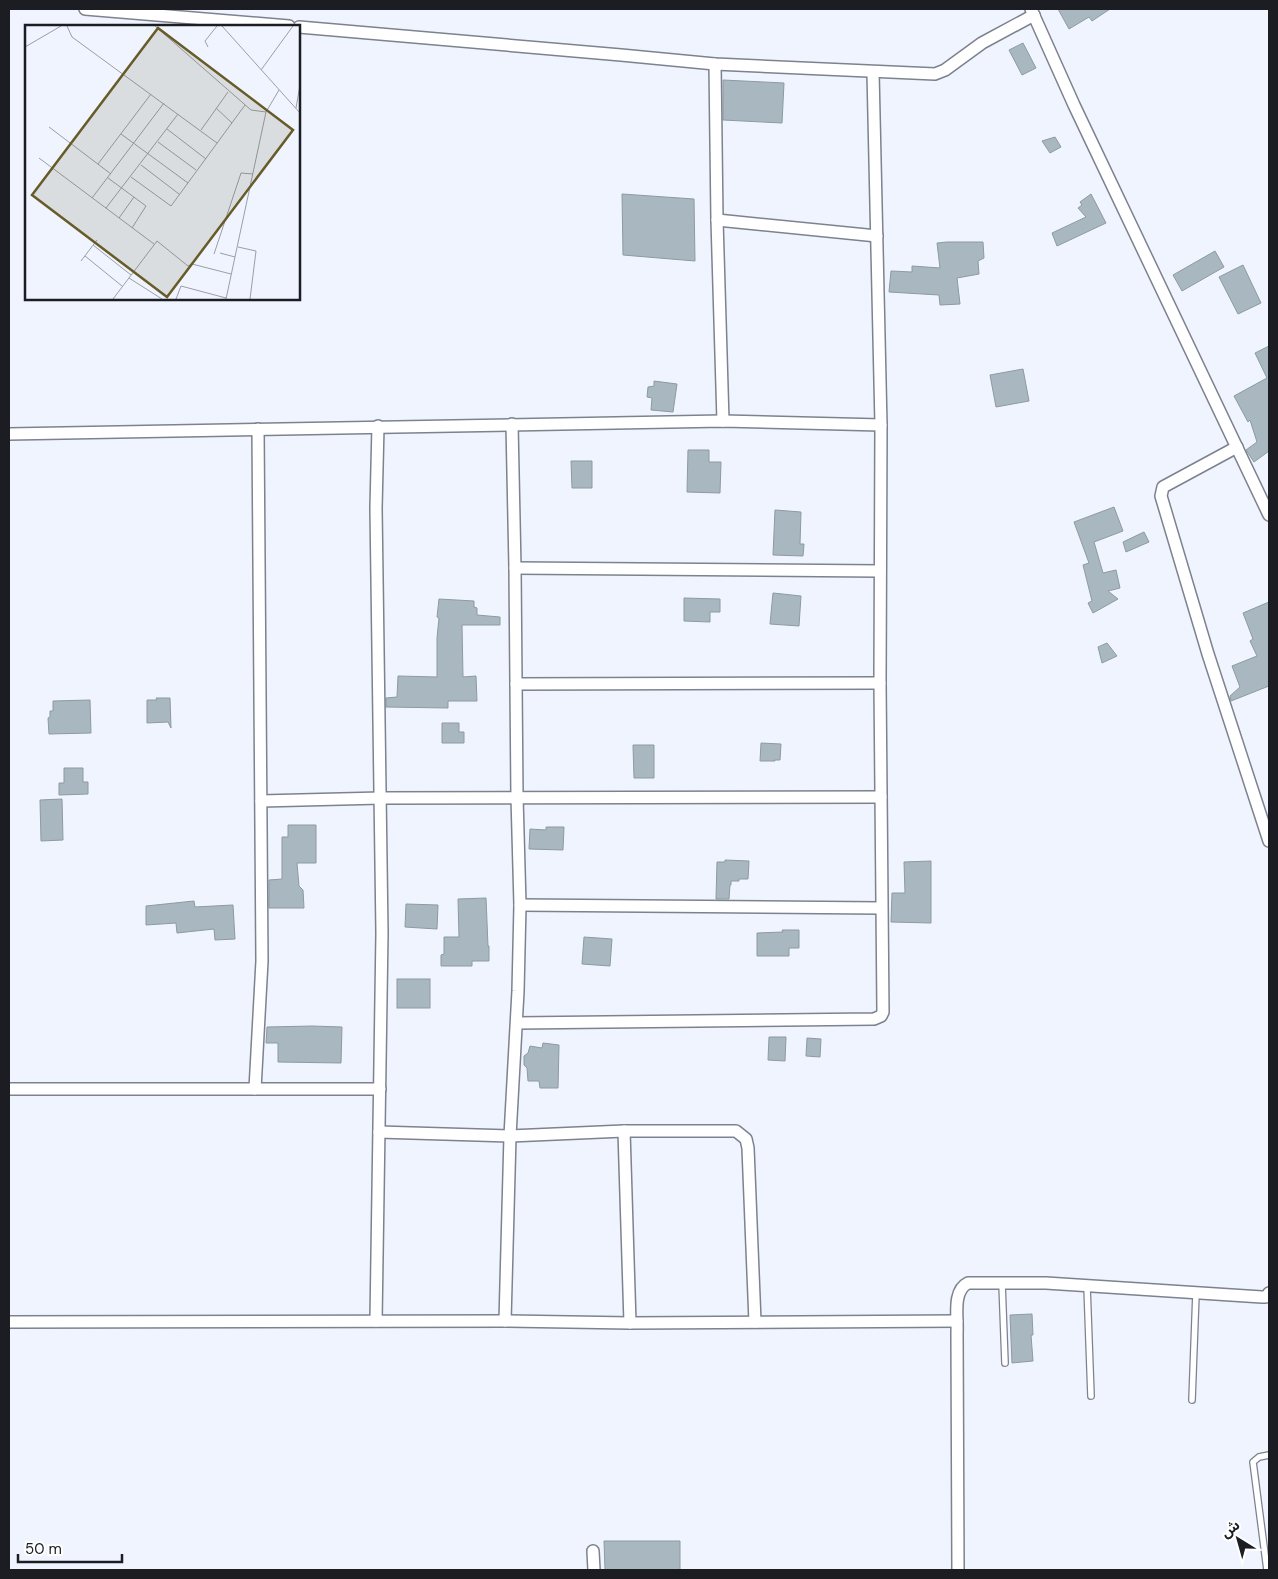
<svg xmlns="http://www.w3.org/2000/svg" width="1278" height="1579" viewBox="0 0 1278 1579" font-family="'DM Sans','Noto Sans Arabic',sans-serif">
<rect width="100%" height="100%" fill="#eff4ff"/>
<!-- building -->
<g fill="#a9b8c0" stroke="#8c9aa2">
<polygon points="1058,9 1110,9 1092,21 1089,17 1069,29"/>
<polygon points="1023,43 1036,68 1022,75 1009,50"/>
<polygon points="723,80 784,83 782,123 723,120"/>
<polygon points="1055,137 1061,147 1050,153 1042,141"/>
<polygon points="622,194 694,199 695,261 623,255"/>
<polygon points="1091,194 1106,223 1057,246 1052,233 1086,217 1078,208 1082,205 1080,202"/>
<polygon points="947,242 983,242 984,258 978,261 979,274 957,278 960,304 940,305 939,295 889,292 891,271 912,272 912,266 940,268 937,243"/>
<polygon points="1215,251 1224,267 1182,291 1173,275"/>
<polygon points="1243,265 1261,303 1238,314 1219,277"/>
<polygon points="1269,346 1269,451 1254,462 1246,450 1257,442 1250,420 1248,422 1234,396 1267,378 1255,353"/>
<polygon points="1023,369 1029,401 996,407 990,375"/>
<polygon points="654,381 677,384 673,412 651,410 652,398 647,397 648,387 654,386"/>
<polygon points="688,450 709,450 709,462 721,462 720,493 687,492"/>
<polygon points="571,461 592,461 592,488 572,488"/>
<polygon points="1114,507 1123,531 1094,542 1103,573 1116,570 1120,588 1108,591 1118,599 1093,613 1088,603 1092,601 1083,565 1089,563 1074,522"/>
<polygon points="775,510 801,512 800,544 804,544 803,556 773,555"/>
<polygon points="1144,532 1149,542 1126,552 1123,542"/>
<polygon points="773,593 801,596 799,626 770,624"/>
<polygon points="684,598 720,599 720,612 710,612 710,622 684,621"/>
<polygon points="439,599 474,601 474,607 477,608 477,615 500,617 500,625 462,625 463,677 476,676 477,701 448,701 448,708 386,707 386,698 397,697 398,676 437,677 437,638 439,618 437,617"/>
<polygon points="1269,602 1269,686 1231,701 1230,696 1240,687 1232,666 1257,656 1250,641 1253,639 1243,613"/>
<polygon points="1107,643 1117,656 1102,663 1098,647"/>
<polygon points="156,698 170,698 171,728 168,722 147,723 147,700 157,700"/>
<polygon points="90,700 91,733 49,734 48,718 50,717 50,711 53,711 53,701"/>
<polygon points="442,723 459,723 459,732 464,732 464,743 442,743"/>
<polygon points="761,743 781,744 780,760 775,760 775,761 760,761"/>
<polygon points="633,745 654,745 654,778 634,778"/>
<polygon points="64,768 83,768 83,782 88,782 88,794 59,795 59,783 64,783"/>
<polygon points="62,799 63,840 41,841 40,800"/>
<polygon points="288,825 316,825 316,863 297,863 299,886 303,890 304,908 269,908 269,880 282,879 282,837 288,837"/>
<polygon points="546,827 564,827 563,850 529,849 530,829 546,830"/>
<polygon points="725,860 749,861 748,879 739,879 739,881 731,881 731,885 730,885 729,899 716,899 717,862 725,862"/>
<polygon points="931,861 931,923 891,922 892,893 905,893 904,862"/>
<polygon points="486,898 488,946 489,946 489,961 472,961 472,966 441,966 441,955 444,954 444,937 459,937 458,899"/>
<polygon points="194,901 195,907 233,905 235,939 215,940 214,929 177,933 176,923 146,925 146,906"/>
<polygon points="406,904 438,905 437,929 405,927"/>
<polygon points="782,930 799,930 799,948 789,948 789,956 757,956 757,933 783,932"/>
<polygon points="584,937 612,939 610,966 582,964"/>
<rect x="397" y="979" width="33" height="29"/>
<polygon points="312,1026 342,1027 341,1063 278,1062 278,1043 266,1043 267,1027"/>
<polygon points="769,1037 786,1037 785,1061 768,1060"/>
<polygon points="807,1038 821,1039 820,1057 806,1056"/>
<polygon points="543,1043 559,1045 558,1088 540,1088 539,1081 528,1081 527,1068 524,1065 524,1056 528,1053 530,1046 542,1048"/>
<polygon points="1032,1314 1033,1335 1031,1335 1033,1361 1012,1363 1010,1315"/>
<polygon points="604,1541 680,1541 680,1570 605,1570"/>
</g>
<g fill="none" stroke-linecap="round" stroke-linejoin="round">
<!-- lane casing -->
<g stroke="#7c828e" stroke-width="8">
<g id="lane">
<polyline points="1002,1283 1005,1363"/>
<polyline points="1087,1286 1091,1396"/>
<polyline points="1192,1400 1196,1293"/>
<polyline points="1267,1570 1253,1462 1259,1457 1269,1455"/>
</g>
</g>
<!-- street casing -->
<g stroke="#7c828e" stroke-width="14">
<g id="street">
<polyline points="85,9 289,26"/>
<polyline points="1031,9 1074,105 1269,515"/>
<polyline points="299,27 621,55 715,64 935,74 945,70 982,43 1034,15"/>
<polyline points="715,64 717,220 723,421"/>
<polyline points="717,220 877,236"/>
<polyline points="9,434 723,421 881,425"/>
<polyline points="1237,447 1163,487 1161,496 1208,654 1269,841"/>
<polyline points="515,568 880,571"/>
<polyline points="516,684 880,683"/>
<polyline points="261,801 381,798 881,797"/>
<polyline points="520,905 881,908"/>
<polyline points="517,1023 874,1019 881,1016 883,1012 880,683 881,425 873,72"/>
<polyline points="9,1089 380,1089"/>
<polyline points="255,1089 262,961 258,429"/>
<polyline points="624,1131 630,1323"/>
<polyline points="379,1132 510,1136 624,1131 736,1131 746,1139 748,1148 755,1322"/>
<polyline points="376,1321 382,933 376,508 378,426"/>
<polyline points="505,1321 510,1136 518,991 520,905 517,797 515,568 512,424"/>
<polyline points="9,1322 505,1321 630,1323 957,1321"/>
<polyline points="593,1551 594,1570"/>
<path d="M958 1570 957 1333C958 1317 952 1291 968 1283H1046L1262 1297H1266L1269 1293"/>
</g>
</g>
<!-- lane -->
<use href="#lane" stroke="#fff" stroke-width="5.5"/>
<!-- street -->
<use href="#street" stroke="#fff" stroke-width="11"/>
</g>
<!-- overview -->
<g transform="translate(25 25)">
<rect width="275" height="275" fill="#eff4ff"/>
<path fill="none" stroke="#9a9ea7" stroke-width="1" d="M42 1 47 12 192 118M130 1 226 85 241 87M197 1 275 88M0 22 36 1M183 22 180 16 192 1M236 45 268 1M191 83 207 98M271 83 275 60M24 102 86 149M142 104 181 134M176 105 203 67M96 109 163 158M133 117 171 145M14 133 129 219M73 139 126 69M116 140 154 169M106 152 146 181 220 80M83 153 121 181 107 203M67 173 139 78M81 183 153 89M94 193 109 172M68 220 106 250M213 222 231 226 225 274M195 228 210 232M189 229 216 148 228 149M60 231 97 261M56 236 72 215M104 253 137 274M88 274 132 216 163 241 167 239 206 249M151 274 156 261 201 273M201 274 241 87 254 65"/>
<path fill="#675b28" fill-opacity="0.15" stroke="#675b28" stroke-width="2.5" d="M133 3 268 105 142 272 7 170Z"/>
<rect width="275" height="275" fill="none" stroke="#1b1d22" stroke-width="2.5"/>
</g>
<!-- border -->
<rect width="1278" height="1579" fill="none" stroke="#1b1d22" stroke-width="20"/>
<!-- north arrow -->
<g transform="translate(1238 1539) rotate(323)" stroke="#ffffff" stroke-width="4" paint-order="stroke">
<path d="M0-4L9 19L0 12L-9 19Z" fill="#1b1d22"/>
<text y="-8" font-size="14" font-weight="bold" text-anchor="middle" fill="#1b1d22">ش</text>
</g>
<!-- scale -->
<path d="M18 1554v8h104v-8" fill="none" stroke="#1b1d22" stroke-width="2.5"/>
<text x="25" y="1554" font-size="15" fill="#1b1d22" stroke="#ffffff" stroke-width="4" paint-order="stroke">50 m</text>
</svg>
